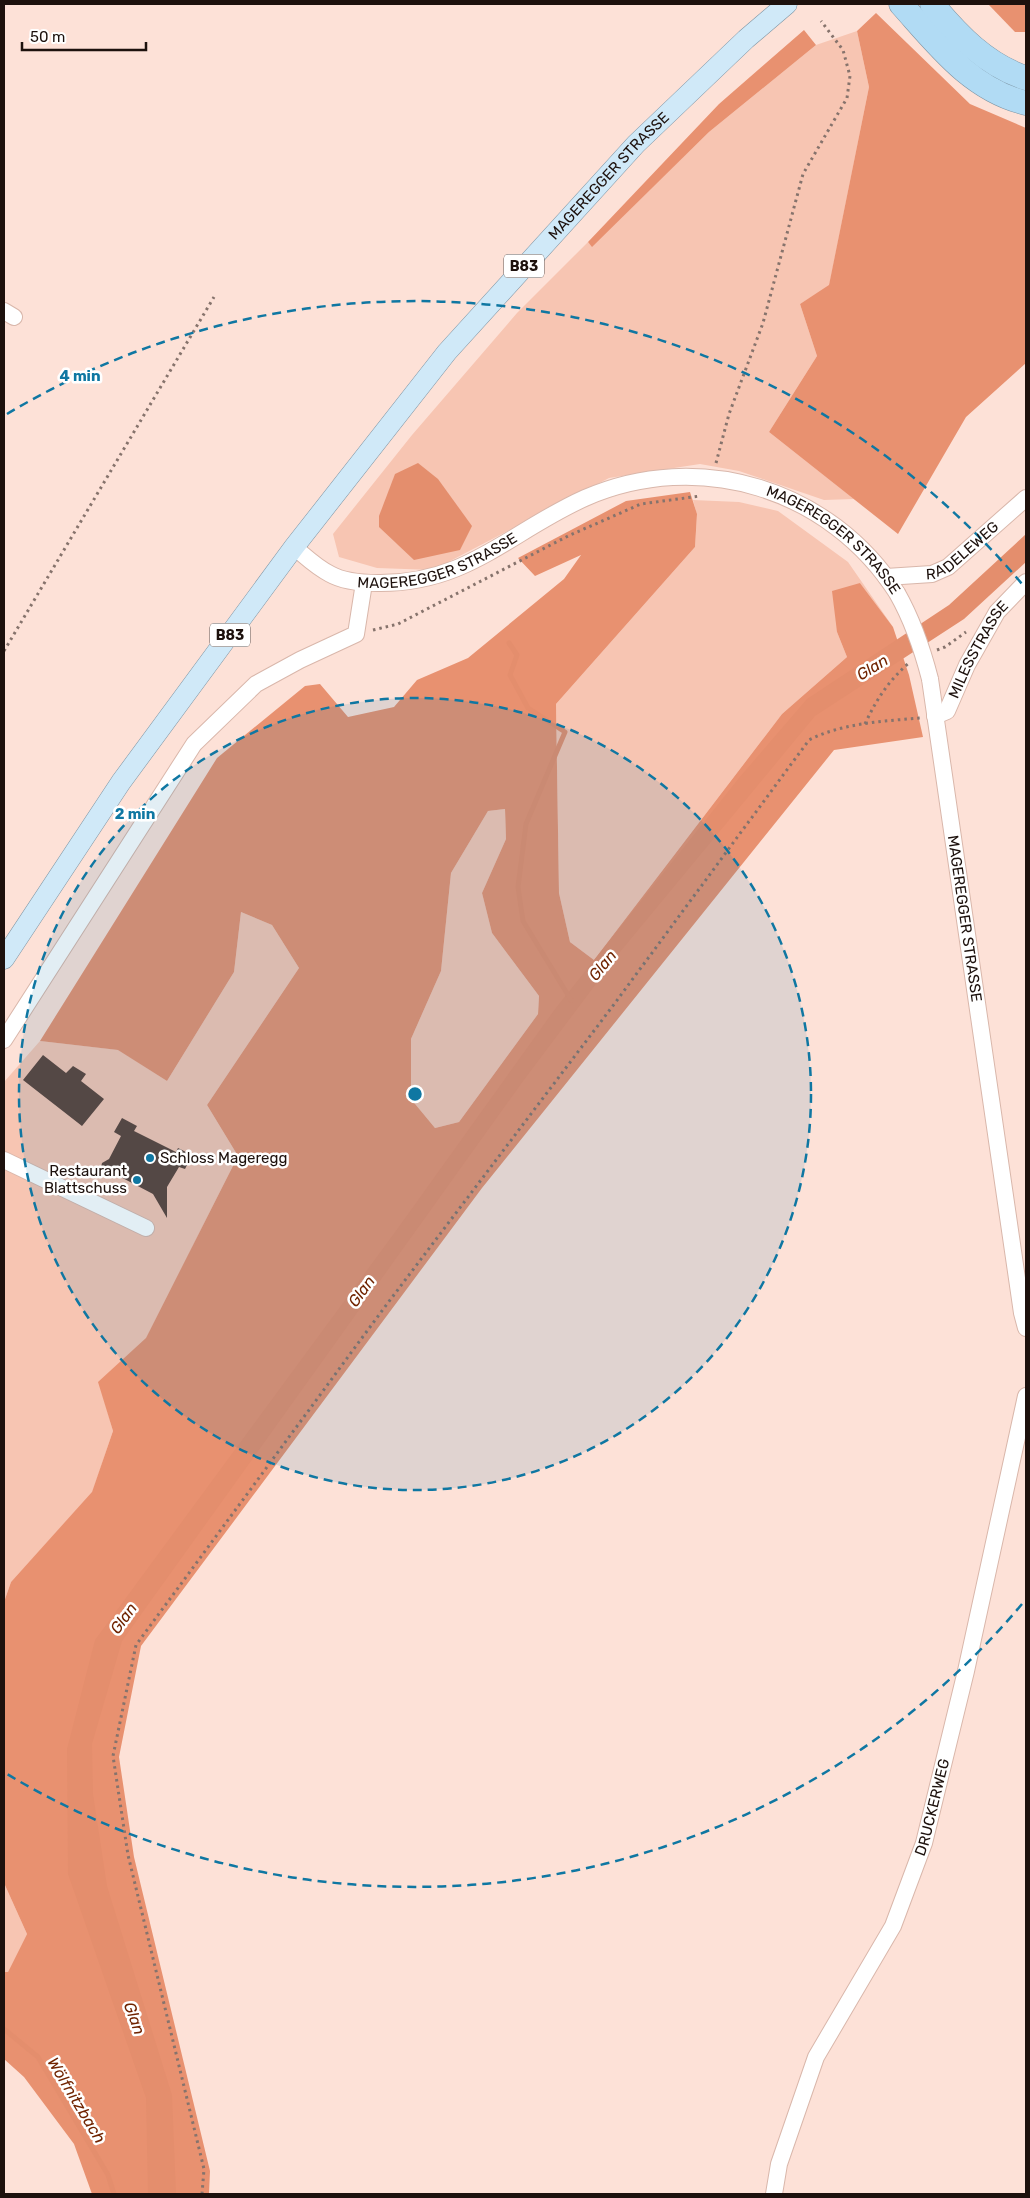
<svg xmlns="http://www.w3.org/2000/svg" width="1030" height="2198" viewBox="0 0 1030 2198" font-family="Rubik,sans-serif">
<rect width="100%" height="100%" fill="#fde1d7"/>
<!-- green -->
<g fill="#f7c5b2">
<polygon points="857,31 869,87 829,286 800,304 817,356 769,432 854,499 824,500 739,471 700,464 609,478 433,570 377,568 339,557 333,534 412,435 517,313 588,242 592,246 709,132 816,45"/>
<polygon points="693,500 739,502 778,511 848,562 893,627 860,583 837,632 847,657 782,714 594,960 570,942 559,893 556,704 695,547 697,515"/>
<polygon points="505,809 506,839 482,893 492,933 539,996 538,1014 459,1122 435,1128 411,1099 411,1039 441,971 451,873 488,811"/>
<polygon points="241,912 272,925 299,968 207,1105 238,1156 146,1339 99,1382 113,1431 92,1493 11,1582 4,1602 4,1082 40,1041 119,1050 167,1081 234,972"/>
<polygon points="4,1883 27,1934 8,1972 4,1972"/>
</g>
<!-- forest -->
<g fill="#e89170" fill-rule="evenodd">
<polygon points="988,4 1026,4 1026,32 1015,32"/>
<polygon points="876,13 970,104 1026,128 1026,363 966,417 898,534 769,432 817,356 800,304 829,285 869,87 857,31"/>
<polygon points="804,30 816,45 709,132 592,247 588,242 719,104"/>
<path d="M690 492 697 514 695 547 556 704 559 893 570 942 594 960 782 714 847 657 837 632 832 591 860 583 893 627 909 675 923 737 834 750 482 1188 141 1646 119 1757 134 1857 210 2171 209 2194H92L74 2144 24 2077 4 2059V1972H8L27 1934 4 1883V1602L11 1582 92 1492 113 1431 98 1382 146 1338 238 1156 207 1105 299 968 272 925 241 912 234 972 167 1081 118 1050 40 1041 217 758 305 686 320 684 348 717 394 707 417 680 468 658 564 579 581 555 535 576 518 558 626 501ZM505 809 506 839 482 893 492 933 539 996 538 1014 459 1122 435 1128 411 1099V1039L441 971 451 873 488 811Z"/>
</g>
<!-- water -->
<g fill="#e48e6d">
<polygon points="418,463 438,479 472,526 460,550 414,560 379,527 379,516 395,474"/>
<polygon points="1026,534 1026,562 964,619 815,716 620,952 521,1084 122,1641 92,1744 93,1794 107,1886 172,2095 176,2194 148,2194 146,2098 68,1874 67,1749 95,1640 398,1228 555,1009 739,778 807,699 949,605"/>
</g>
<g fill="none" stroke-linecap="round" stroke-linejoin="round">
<!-- stream -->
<g stroke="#e48e6d" stroke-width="5">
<polyline points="509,643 517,655 510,675 528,708 565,732 526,824 518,887 523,921 571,1000"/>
<polyline points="4,2029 38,2057 108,2175 114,2194"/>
</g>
</g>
<!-- building -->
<g fill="#5e4238">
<polygon points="43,1055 66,1073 73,1066 86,1074 81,1081 104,1099 82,1126 23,1080"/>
<polygon points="122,1118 137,1126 134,1131 176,1152 178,1148 192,1155 185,1169 179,1167 167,1187 167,1218 153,1194 113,1173 100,1172 102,1163 109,1159 121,1136 114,1132"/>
</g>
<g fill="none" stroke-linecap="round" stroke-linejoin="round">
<!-- minor casing -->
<g stroke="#d9b7ab" stroke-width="18">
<g id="minor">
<polyline points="4,311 14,317"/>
<path id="s1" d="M294 547C305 556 316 567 330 574 344 582 362 583 378 583 468 584 509 532 585 498 699 448 831 489 897 593"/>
<path id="s2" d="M886 577 932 574 948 567 1026 498"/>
<path id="s3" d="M930 679 1022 1313 1026 1328"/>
<path id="s4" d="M935 716 947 711 967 665 997 612 1026 582"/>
<polyline points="4,1040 194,744 256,684 300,660 356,634 364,583"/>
<polyline points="4,1160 146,1228"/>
<path id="s5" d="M774 2194 779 2164 816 2057 893 1926 924 1843 966 1671 1026 1396"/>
</g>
</g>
<!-- major casing -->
<g stroke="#7d94a3" stroke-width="21">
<g id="major">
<path id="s6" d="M4 959 121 782 294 547 447 352 636 144 746 39 787 4"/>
</g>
</g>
<!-- highway casing -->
<g stroke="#7d94a3" stroke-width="25">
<g id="highway">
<path d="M901 4C937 44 971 90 1026 103"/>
<path d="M932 4C958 35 986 65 1026 78"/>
</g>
</g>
<!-- path -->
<g stroke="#86736c" stroke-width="3" stroke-dasharray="2.5 4" stroke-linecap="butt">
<polyline points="716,463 729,414 763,323 803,174 847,98 850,76 843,50 821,21"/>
<polyline points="373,630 398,624 568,536 641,504 700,496"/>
<polyline points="937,650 945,647 966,632"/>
<polyline points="4,651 214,297"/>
<path d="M865 724C876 700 889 680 909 663"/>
<path d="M202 2194 204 2169 128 1855 113 1756 136 1645 384 1308 615 1003 809 740C842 723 884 721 921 718"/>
</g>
<!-- minor -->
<use href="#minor" stroke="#fff" stroke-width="16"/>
<!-- major -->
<use href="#major" stroke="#d0e9f8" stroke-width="20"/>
<!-- highway -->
<use href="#highway" stroke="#b1dbf4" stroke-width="24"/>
<!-- minor-bridge casing -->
<g stroke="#d9b7ab" stroke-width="18" stroke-linecap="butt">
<path id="minor-bridge" d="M897 593C913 621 922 648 930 679"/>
</g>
<!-- minor-bridge -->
<use href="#minor-bridge" stroke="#fff" stroke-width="16"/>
</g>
<!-- distance rings -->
<circle cx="415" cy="1094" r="396" fill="#0f77a2" fill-opacity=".12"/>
<g fill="none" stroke="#0f77a2" stroke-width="2.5" stroke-dasharray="9 6">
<circle cx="415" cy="1094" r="396"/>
<path d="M1022 1604A793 793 0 0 1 7 1774M7 414A793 793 0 0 1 1022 584"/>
</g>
<!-- markers -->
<g fill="#0f77a2" stroke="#fff" stroke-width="2">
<circle cx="150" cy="1158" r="5"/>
<circle cx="137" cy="1180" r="5"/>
</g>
<g text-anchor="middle" stroke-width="5" stroke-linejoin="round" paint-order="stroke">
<!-- shield labels -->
<g fill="#fff" stroke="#615856" stroke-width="1">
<rect x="504" y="254.5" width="40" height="23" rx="4"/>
<rect x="210" y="623.5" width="40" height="23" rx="4"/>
</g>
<g font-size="14" font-weight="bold" fill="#1d110d">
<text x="524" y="271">B83</text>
<text x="230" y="640">B83</text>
</g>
<!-- street labels -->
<g font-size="15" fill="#1d110d" stroke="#fff">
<text dy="5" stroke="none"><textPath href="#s6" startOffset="991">MAGEREGGER STRASSE</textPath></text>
<text dy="5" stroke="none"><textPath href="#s1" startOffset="592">MAGEREGGER STRASSE</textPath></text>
<text dy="5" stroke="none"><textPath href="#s2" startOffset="84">RADELEWEG</textPath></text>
<text dy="5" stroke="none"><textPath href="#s1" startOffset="158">MAGEREGGER STRASSE</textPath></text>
<text dy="5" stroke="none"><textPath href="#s4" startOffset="82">MILESSTRASSE</textPath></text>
<text dy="5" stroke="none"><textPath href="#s3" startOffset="242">MAGEREGGER STRASSE</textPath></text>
<text dy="5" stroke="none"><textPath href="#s5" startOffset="421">DRUCKERWEG</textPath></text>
</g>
<!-- poi labels -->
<g font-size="15" fill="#1d110d" stroke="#fff" text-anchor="start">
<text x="160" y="1163">Schloss Mageregg</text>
<text x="127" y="1176" text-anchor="end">Restaurant<tspan x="127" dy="17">Blattschuss</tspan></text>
</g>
<!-- water labels -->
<g font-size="16" font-style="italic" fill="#702300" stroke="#fff">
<text transform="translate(872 667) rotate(-32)" y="6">Glan</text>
<text transform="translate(602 965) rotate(-51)" y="6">Glan</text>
<text transform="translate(361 1291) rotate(-54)" y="6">Glan</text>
<text transform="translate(123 1618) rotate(-54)" y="6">Glan</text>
<text transform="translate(135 2018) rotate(70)" y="6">Glan</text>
<text transform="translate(77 2100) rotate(59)" y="6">Wölfnitzbach</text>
</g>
</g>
<circle cx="415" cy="1094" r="8" fill="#0f77a2" stroke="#fff" stroke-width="2.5"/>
<g font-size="15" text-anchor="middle" font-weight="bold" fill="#0f77a2" stroke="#fff" stroke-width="5" stroke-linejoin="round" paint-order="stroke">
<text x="80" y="381">4 min</text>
<text x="135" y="819">2 min</text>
</g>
<!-- border -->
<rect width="1030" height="2198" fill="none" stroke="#1d110d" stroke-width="10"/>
<!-- scale -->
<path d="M22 42v8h124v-8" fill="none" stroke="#1d110d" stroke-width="2.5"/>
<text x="30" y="42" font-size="15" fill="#1d110d" stroke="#ffffff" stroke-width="4" paint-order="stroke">50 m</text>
</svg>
